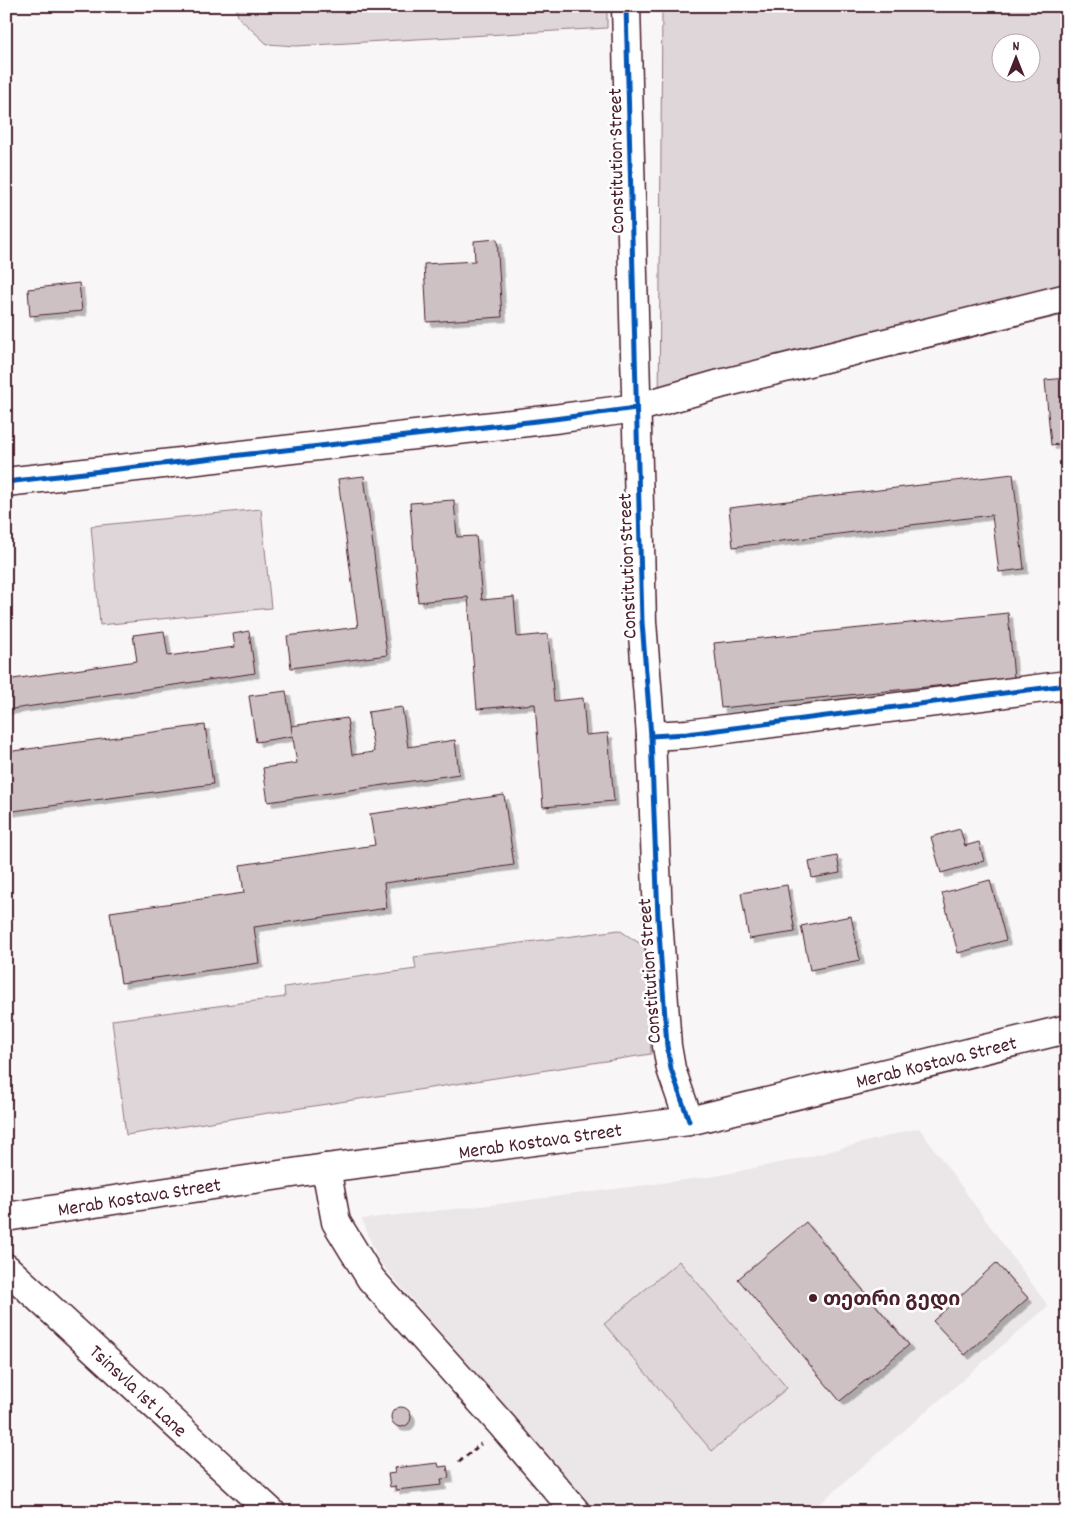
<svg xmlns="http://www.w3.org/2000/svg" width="1073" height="1518" viewBox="0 0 1073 1518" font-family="Dekko,'Noto Sans Georgian',sans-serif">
<defs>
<filter id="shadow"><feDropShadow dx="4.5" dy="4.5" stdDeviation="0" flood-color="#0004"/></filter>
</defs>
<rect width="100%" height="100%" fill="#f8f6f7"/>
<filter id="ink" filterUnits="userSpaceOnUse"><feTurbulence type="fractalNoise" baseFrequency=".02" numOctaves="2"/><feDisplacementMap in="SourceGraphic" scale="10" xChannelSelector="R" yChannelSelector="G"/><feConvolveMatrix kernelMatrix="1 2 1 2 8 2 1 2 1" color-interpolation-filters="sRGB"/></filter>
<g filter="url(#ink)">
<!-- built -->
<polygon fill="#ebe6e8" points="919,1128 1048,1306 810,1512 596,1512 379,1261 362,1219 499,1204 716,1176 808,1157"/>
<!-- green -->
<g fill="#ded6d9" stroke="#947a82" fill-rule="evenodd">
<polygon points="236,6 607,6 607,28 296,46 267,44 238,17"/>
<path d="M662 6H1067V314L659 414ZM1000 42H1030V72H1000Z"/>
<polygon points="261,509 271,608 100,625 91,526"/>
<polygon points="619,930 647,948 651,1054 126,1135 112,1020 285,997 284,987 416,969 414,957"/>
<polygon points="679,1261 787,1388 712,1451 604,1324"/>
</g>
<!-- building -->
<g fill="#cdc1c4" stroke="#4a1f2b" filter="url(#shadow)">
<polygon points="497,239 502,317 427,322 424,264 475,261 474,241"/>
<polygon points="79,283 82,311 30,316 28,289"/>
<polygon points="1067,378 1067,443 1051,445 1045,380"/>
<polygon points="1013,474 1024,569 999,572 992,515 733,547 729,508"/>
<polygon points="364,476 387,655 291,668 287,636 358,627 338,479"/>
<polygon points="454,500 457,537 476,536 482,600 514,597 517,637 548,634 554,701 583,698 586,735 608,733 614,801 543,807 535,704 477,709 468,597 418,602 410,503"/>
<polygon points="1008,613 1014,678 721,708 714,643"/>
<polygon points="164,631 168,656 235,647 233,634 249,631 255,673 6,710 6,680 137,661 133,635"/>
<polygon points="286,691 293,736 256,742 249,696"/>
<polygon points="402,707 408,747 455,740 459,774 268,802 263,768 297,763 291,726 347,718 352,755 374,752 368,712"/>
<polygon points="205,725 213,784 6,812 6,752"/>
<polygon points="504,795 514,865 384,883 387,908 254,927 259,963 121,983 110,912 244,893 240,865 375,845 370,814"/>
<polygon points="960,829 965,846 979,842 984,861 941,873 931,837"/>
<polygon points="837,856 840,873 812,878 809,862"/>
<polygon points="990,880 1006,940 958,953 942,893"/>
<polygon points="787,885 795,932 749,939 741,893"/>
<polygon points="851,916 860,960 810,970 801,926"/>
<polygon points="806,1222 909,1345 840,1401 738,1279"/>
<polygon points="996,1263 1028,1298 965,1355 933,1321"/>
<circle cx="401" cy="1417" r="10"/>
<polygon points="438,1463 439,1467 447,1466 449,1478 441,1479 442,1485 396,1490 395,1486 390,1487 388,1474 395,1473 394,1468"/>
</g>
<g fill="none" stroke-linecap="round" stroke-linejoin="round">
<!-- minor casing -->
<g stroke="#4a1f2b" stroke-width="31">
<g id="minor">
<polyline points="626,6 642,622 651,736 658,918 667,1046 671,1069 689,1121"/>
<polyline points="6,482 554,419 636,408 720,384 1067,298"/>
<polyline points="651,736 687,734 1067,685"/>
<polyline points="326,1168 336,1222 371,1279 502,1425 576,1512"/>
<polyline points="6,1268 271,1512"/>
</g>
</g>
<!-- major casing -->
<g stroke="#4a1f2b" stroke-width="31">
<polyline id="major" points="6,1217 114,1200 326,1168 689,1121 1067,1029"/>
</g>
<!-- path -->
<polyline stroke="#4a1f2b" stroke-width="3" stroke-dasharray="5 4" stroke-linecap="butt" points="459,1462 481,1444"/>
<!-- minor -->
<use href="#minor" stroke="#fff" stroke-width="28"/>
<!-- major -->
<use href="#major" stroke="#fff" stroke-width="28"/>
<!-- cycleway casing -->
<g stroke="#fff" stroke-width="8">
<g id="cycleway">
<polyline points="626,6 642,622 651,736 658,918 667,1046 671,1069 689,1121"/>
<polyline points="6,482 554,419 636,408"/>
<polyline points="651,736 687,734 1067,685"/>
</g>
</g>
<!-- cycleway -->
<use href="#cycleway" stroke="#0057b8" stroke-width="5"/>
</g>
</g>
<!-- markers -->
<circle fill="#4a1f2b" stroke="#fff" stroke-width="2" cx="813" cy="1298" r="5"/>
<g text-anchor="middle" stroke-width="5" stroke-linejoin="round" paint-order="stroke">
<!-- street labels -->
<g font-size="20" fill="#4a1f2b" stroke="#fff">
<text transform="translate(615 161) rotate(-91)" y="7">Constitution Street</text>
<text transform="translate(626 566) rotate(-92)" y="7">Constitution Street</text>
<text transform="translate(648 971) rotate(-94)" y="7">Constitution Street</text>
<text transform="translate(936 1061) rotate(-14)" y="7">Merab Kostava Street</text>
<text transform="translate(540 1140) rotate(-8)" y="7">Merab Kostava Street</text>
<text transform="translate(139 1196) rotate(-9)" y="7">Merab Kostava Street</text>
<text transform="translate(139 1390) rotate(43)" y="7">Tsinsvla 1st Lane</text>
</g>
<!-- poi labels -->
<g font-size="20" font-weight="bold" fill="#4a1f2b" stroke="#fff" text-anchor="start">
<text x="823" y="1305">თეთრი გედი</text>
</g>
</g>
<!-- margin -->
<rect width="1073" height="1518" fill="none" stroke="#fff" stroke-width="25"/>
<rect x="12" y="12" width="1048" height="1493" fill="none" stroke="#4a1f2b" stroke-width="2" filter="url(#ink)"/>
<!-- north arrow -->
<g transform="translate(1016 58)"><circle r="24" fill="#ffffff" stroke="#b7a5aa"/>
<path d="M0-4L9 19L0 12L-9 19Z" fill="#4a1f2b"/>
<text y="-8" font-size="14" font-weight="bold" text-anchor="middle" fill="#4a1f2b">N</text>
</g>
</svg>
